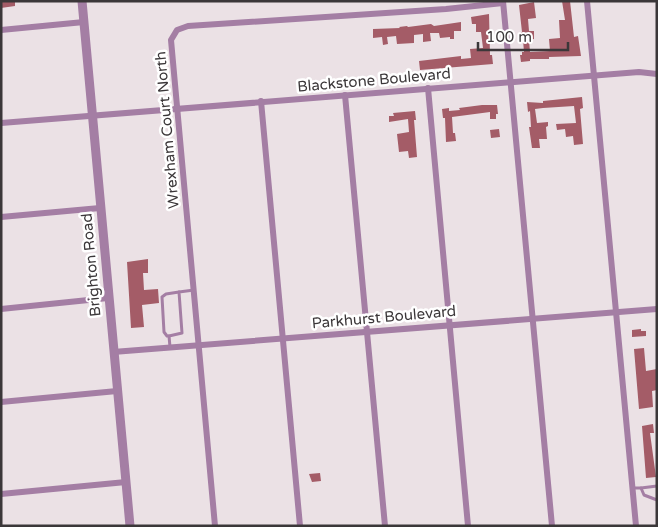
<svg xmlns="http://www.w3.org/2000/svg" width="658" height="527" viewBox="0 0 658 527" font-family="'Varela Round',sans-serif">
<rect width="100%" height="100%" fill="#ebe1e5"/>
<!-- building -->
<g fill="#a45c67">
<polygon points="15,1 15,6 1,8 1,2"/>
<polygon points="562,1 570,1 574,37 578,36 581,56 549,57 549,59 530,59 530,61 521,62 520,55 522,55 522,52 524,52 523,40 521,40 520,32 522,32 519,5 534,2 536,18 528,19 529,31 534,31 534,39 529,40 530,52 550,51 549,39 560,38 559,20 565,20"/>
<polygon points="489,14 490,55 492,55 493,64 420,70 419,61 461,56 461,59 471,58 470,49 483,48 481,32 476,32 476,24 472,24 471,17"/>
<polygon points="461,22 461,31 454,31 454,39 450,39 450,37 440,38 439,33 430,33 431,41 423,42 423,34 414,35 414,43 397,44 396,36 387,37 388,44 383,45 382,37 373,38 373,29 400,28 399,27 407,26 408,27 431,24 434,26"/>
<polygon points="582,97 583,108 580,109 583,144 574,145 573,136 566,137 565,129 557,130 556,124 576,123 574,106 543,108 535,109 537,123 548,122 548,126 546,127 547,139 539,139 540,148 532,148 529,127 531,127 530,111 528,112 527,102 543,103 543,101"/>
<polygon points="482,105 497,105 498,114 496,114 496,119 490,119 490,112 452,117 453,133 455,133 456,141 446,142 445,118 443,118 442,109 449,108 449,111 460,110 459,108"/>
<polygon points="415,111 416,120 414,120 417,157 409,158 408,151 399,152 397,134 409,132 408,119 389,122 389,116 394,116 393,113"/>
<polygon points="499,129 500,137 491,138 490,130"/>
<polygon points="148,259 148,273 143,273 144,290 158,289 159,303 142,305 144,327 131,328 127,262"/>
<polygon points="641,329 641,331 646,331 646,336 632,337 632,330"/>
<polygon points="644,348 646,371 657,369 657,390 652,391 653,407 639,409 634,349"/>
<polygon points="653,424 654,433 650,433 656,477 646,478 642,426"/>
<polygon points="320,473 321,481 312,482 309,474"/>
</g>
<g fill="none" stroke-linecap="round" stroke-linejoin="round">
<!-- service -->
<g stroke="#a47ea4" stroke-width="3">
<polyline points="169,336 167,336 164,332 162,297 166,294 179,292"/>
<polyline points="170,347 169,336 182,333 179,292 194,290"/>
<polyline points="633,488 641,488 644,495 657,500"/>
<polyline points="641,488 657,486"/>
</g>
<!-- minor -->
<g stroke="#a47ea4" stroke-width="6">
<polyline points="503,1 552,526"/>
<polyline points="587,1 636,526"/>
<polyline points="1,30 84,22"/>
<polyline points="428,88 468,526"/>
<polyline points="345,95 385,526"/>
<polyline points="261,101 300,526"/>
<polyline points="1,123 639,72 657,74"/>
<polyline points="1,217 100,208"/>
<polyline points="1,309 108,298"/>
<polyline points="113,352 657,309"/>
<polyline points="1,402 117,391"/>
<polyline points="1,494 126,482"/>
<polyline points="215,526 171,40 177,30 188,26 446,9 503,3"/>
</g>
<!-- tertiary -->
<polyline stroke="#a47ea4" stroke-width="9" points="82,1 130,526"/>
</g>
<g text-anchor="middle" stroke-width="5" stroke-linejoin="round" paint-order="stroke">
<!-- street labels -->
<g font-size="15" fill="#3b3739" stroke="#fff">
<text transform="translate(374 80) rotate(-5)" y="5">Blackstone Boulevard</text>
<text transform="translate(167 130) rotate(-95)" y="5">Wrexham Court North</text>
<text transform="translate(91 265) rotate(-95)" y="5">Brighton Road</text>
<text transform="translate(384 317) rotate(-5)" y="5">Parkhurst Boulevard</text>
</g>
</g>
<!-- border -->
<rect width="658" height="527" fill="none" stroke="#3b3739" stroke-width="5"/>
<!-- scale -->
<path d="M478 42v8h90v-8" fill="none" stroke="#3b3739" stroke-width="2.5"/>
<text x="486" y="42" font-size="15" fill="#3b3739" stroke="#ffffff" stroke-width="4" paint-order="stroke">100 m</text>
</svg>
